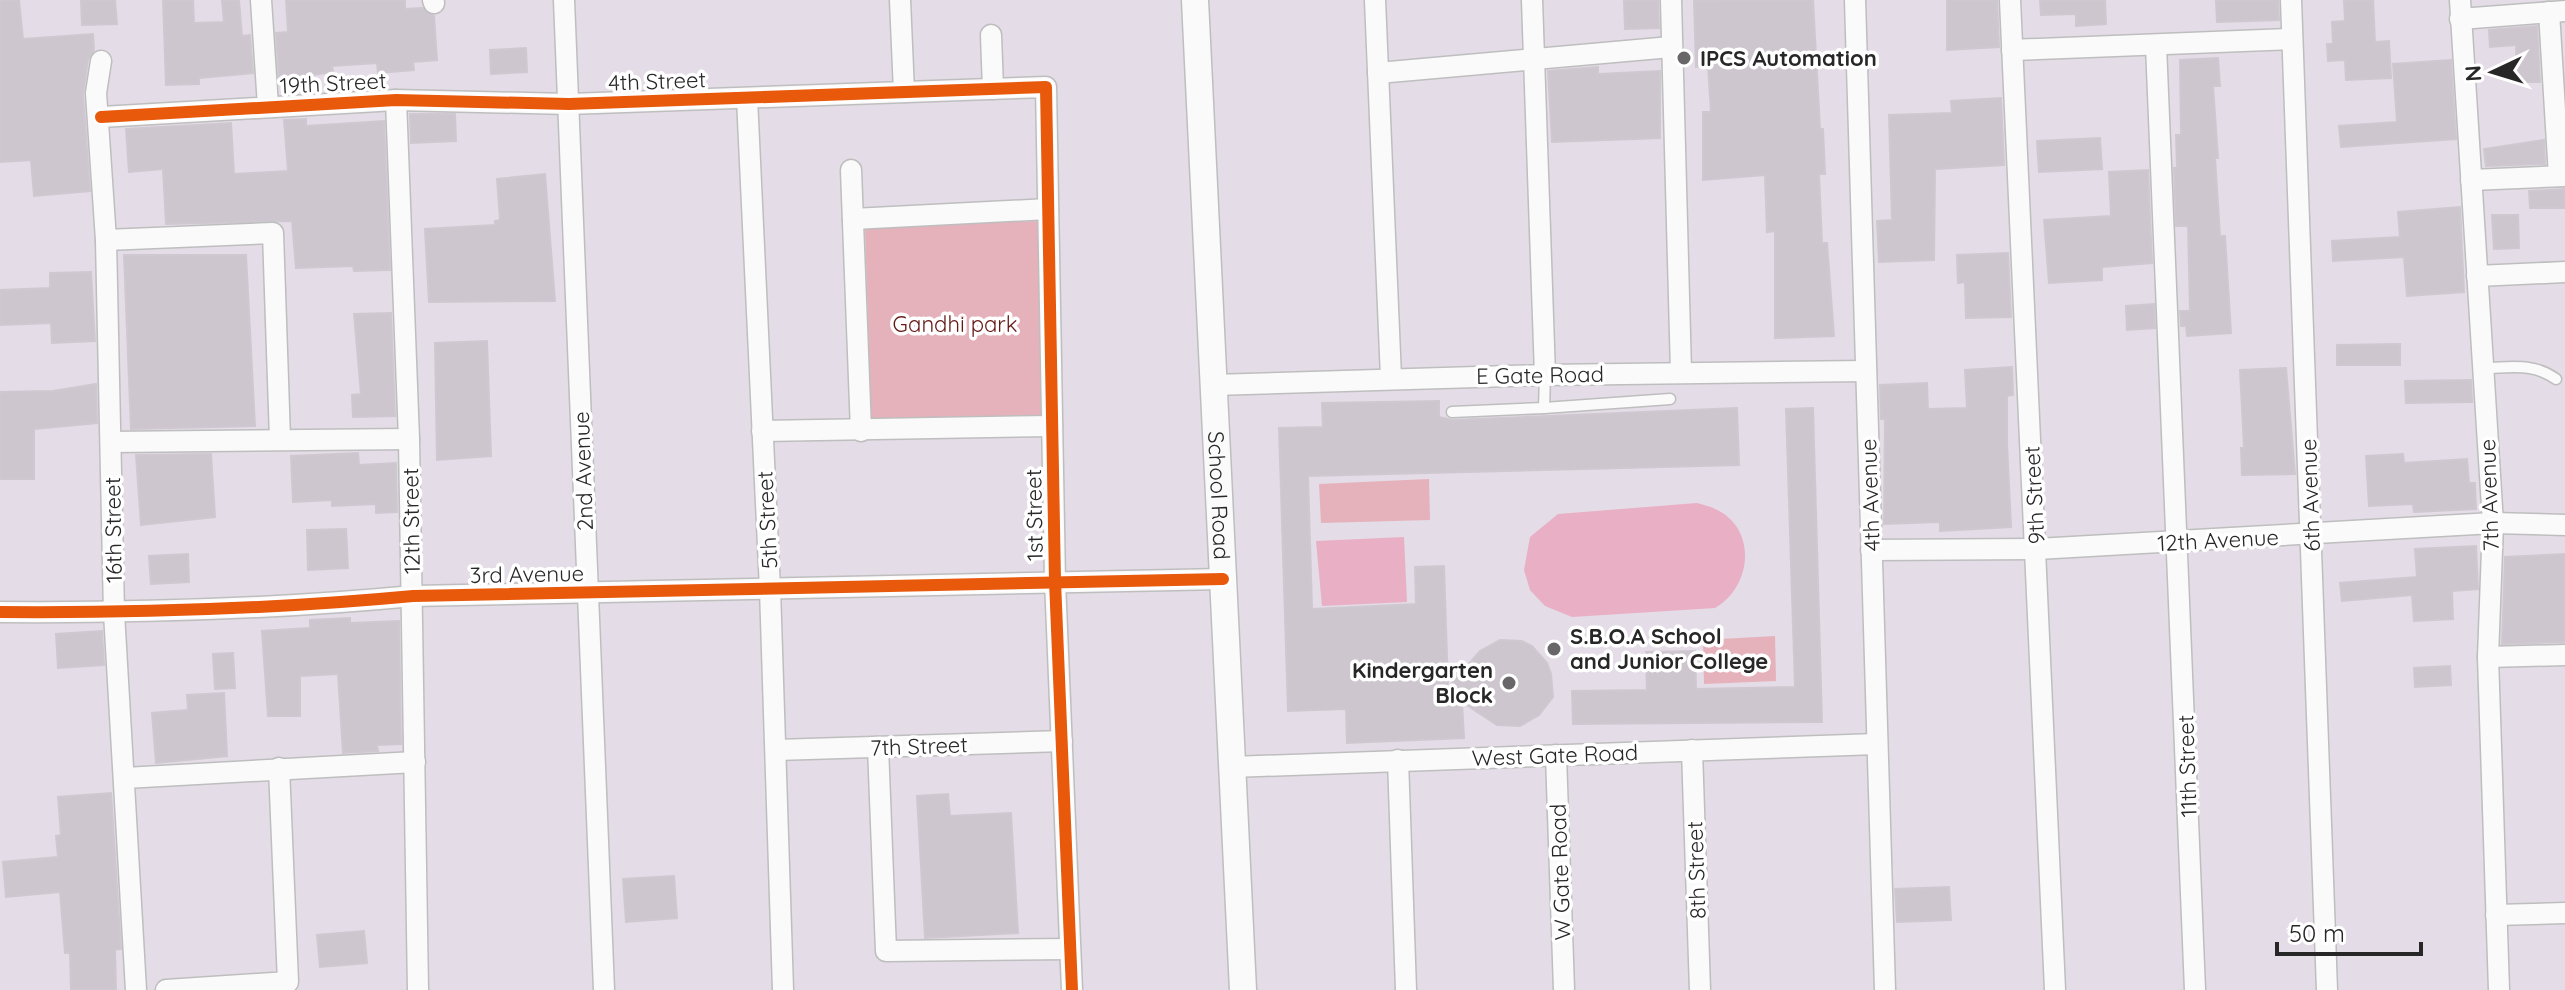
<svg xmlns="http://www.w3.org/2000/svg" width="2565" height="990" viewBox="0 0 2565 990" font-family="Quicksand,sans-serif">
<rect width="100%" height="100%" fill="#e4dce6"/>
<!-- green -->
<g fill="#e5b2bb">
<polygon points="1041,221 1043,420 871,426 865,227"/>
<polygon points="1429,479 1430,520 1321,523 1319,484"/>
<polygon points="1775,636 1776,681 1704,684 1703,640"/>
</g>
<!-- pitch -->
<g fill="#e9afc5">
<path d="M1697 503C1703 505 1710 506 1715 509 1758 528 1752 587 1715 608L1572 617 1545 606 1530 590 1524 570 1530 537 1558 514Z"/>
<polygon points="1404,537 1407,602 1322,606 1316,541"/>
</g>
<!-- building -->
<g fill="#cdc6ce" stroke="#cfc8d1" stroke-width="2">
<polygon points="0,0 19,0 23,39 93,34 94,50 88,59 83,94 90,191 34,196 31,160 0,162"/>
<polygon points="81,0 115,0 117,24 82,25"/>
<polygon points="163,0 193,0 194,23 224,22 222,0 239,0 242,36 250,35 253,73 199,78 199,84 166,85"/>
<polygon points="286,0 405,0 405,9 422,8 434,16 437,60 413,62 414,70 378,73 377,63 332,66 333,72 279,80 276,33 288,32"/>
<polygon points="1624,0 1658,0 1659,28 1625,29"/>
<polygon points="1813,0 1820,129 1823,129 1825,174 1819,174 1822,243 1827,243 1834,336 1775,338 1775,231 1767,232 1765,175 1703,180 1703,112 1711,112 1708,66 1696,67 1694,1"/>
<polygon points="1947,0 1997,0 1999,47 1947,50"/>
<polygon points="2040,0 2105,0 2106,24 2076,26 2076,14 2041,15"/>
<polygon points="2216,0 2278,0 2279,20 2217,22"/>
<polygon points="2344,0 2373,0 2375,42 2389,41 2391,78 2346,80 2345,60 2328,61 2327,44 2333,44 2332,22 2345,21"/>
<polygon points="2537,26 2540,82 2517,82 2516,45 2490,47 2489,30"/>
<polygon points="526,48 527,72 491,74 490,50"/>
<polygon points="2218,58 2220,86 2213,86 2218,158 2215,158 2220,236 2225,236 2231,333 2187,336 2186,326 2181,326 2180,311 2190,311 2188,226 2176,226 2174,168 2177,168 2176,135 2181,135 2180,60"/>
<polygon points="2451,60 2456,139 2341,147 2339,126 2397,122 2393,64"/>
<polygon points="1598,67 1598,74 1660,71 1660,138 1552,142 1548,71"/>
<polygon points="2001,98 2004,165 1935,169 1934,260 1879,262 1877,221 1892,220 1889,115 1952,113 1951,101"/>
<polygon points="410,114 455,114 456,141 411,143"/>
<polygon points="306,119 306,126 384,121 390,270 354,271 353,266 296,268 292,221 166,224 163,169 129,172 126,129 231,123 234,174 288,171 284,120"/>
<polygon points="2100,138 2102,169 2039,172 2037,141"/>
<polygon points="2544,140 2545,164 2486,166 2484,149"/>
<polygon points="2148,170 2152,263 2102,267 2102,280 2049,283 2044,220 2111,216 2109,172"/>
<polygon points="545,174 555,301 429,302 425,229 495,225 495,221 500,220 497,179"/>
<polygon points="2565,189 2565,208 2530,208 2529,191"/>
<polygon points="2460,207 2464,292 2407,296 2404,257 2333,261 2332,241 2400,237 2398,212"/>
<polygon points="2492,215 2518,215 2519,248 2494,249"/>
<polygon points="2008,253 2011,317 1966,318 1965,282 1958,283 1957,255"/>
<polygon points="124,255 246,255 255,426 131,429"/>
<polygon points="91,272 95,341 52,343 51,323 0,325 0,290 50,288 50,273"/>
<polygon points="2154,304 2155,328 2127,330 2126,306"/>
<polygon points="391,313 395,416 353,417 352,395 361,394 354,314"/>
<polygon points="487,341 491,456 437,460 435,343"/>
<polygon points="2400,344 2400,365 2337,365 2337,345"/>
<polygon points="2012,367 2013,395 2007,396 2007,444 2011,527 1940,531 1940,522 1884,524 1885,419 1881,419 1880,385 1927,383 1928,409 1967,408 1965,370"/>
<polygon points="2286,368 2295,474 2242,475 2241,448 2244,448 2240,370"/>
<polygon points="2471,380 2472,402 2406,403 2405,381"/>
<polygon points="96,384 97,423 34,429 34,479 0,479 0,392 53,391"/>
<polygon points="1439,401 1439,417 1452,420 1737,408 1739,465 1308,476 1312,609 1416,604 1415,567 1444,566 1448,688 1480,651 1500,640 1522,641 1532,646 1547,663 1551,674 1553,697 1539,715 1520,726 1497,725 1462,702 1464,738 1347,743 1346,709 1288,711 1279,428 1323,427 1322,403"/>
<polygon points="1813,408 1822,722 1573,724 1572,691 1647,690 1646,652 1695,651 1696,689 1795,687 1786,409"/>
<polygon points="358,453 359,465 396,463 397,512 376,513 376,504 332,506 332,500 293,502 291,456"/>
<polygon points="211,454 215,517 141,525 136,455"/>
<polygon points="2403,454 2404,463 2467,459 2469,483 2475,483 2476,509 2414,512 2413,504 2369,506 2366,456"/>
<polygon points="346,529 348,568 308,570 307,530"/>
<polygon points="2476,546 2478,589 2452,591 2453,619 2414,621 2412,595 2342,601 2340,583 2417,577 2415,549"/>
<polygon points="188,554 189,582 151,584 149,556"/>
<polygon points="2565,554 2565,642 2502,644 2505,557"/>
<polygon points="350,618 350,623 399,621 401,744 377,745 378,751 343,753 338,674 300,676 300,716 268,716 262,631 310,628 310,620"/>
<polygon points="102,631 104,665 58,668 56,634"/>
<polygon points="233,653 235,688 215,689 213,654"/>
<polygon points="2450,666 2451,685 2415,687 2414,668"/>
<polygon points="224,693 227,756 156,763 152,713 188,710 187,695"/>
<polygon points="111,793 121,949 115,950 116,989 71,989 70,953 65,953 60,892 6,897 3,862 58,857 56,836 61,835 58,797"/>
<polygon points="948,794 950,816 1011,813 1018,933 925,938 917,796"/>
<polygon points="674,876 677,918 626,922 623,879"/>
<polygon points="1949,887 1951,920 1897,922 1895,889"/>
<polygon points="364,931 367,963 320,967 317,935"/>
</g>
<g fill="none" stroke-linecap="round" stroke-linejoin="round">
<!-- service casing -->
<g stroke="#bebebf" stroke-width="13">
<g id="service">
<path d="M2483 368C2510 368 2532 362 2556 379"/>
<polyline points="1544,408 1670,399"/>
<polyline points="1452,412 1544,408 1545,375"/>
</g>
</g>
<!-- minor casing -->
<g stroke="#bebebf" stroke-width="23">
<g id="minor">
<polyline points="261,0 268,106"/>
<polyline points="433,0 434,3"/>
<polyline points="564,0 604,990"/>
<polyline points="900,0 904,92"/>
<polyline points="1375,0 1391,378"/>
<polyline points="1532,0 1545,375"/>
<polyline points="1671,0 1681,372"/>
<polyline points="1855,0 1885,990"/>
<polyline points="2010,0 2055,990"/>
<polyline points="2291,0 2327,990"/>
<polyline points="2460,0 2493,523 2488,657 2499,990"/>
<polyline points="2549,12 2559,176"/>
<polyline points="2460,19 2565,11"/>
<polyline points="991,35 993,89"/>
<polyline points="2156,45 2195,990"/>
<polyline points="2012,50 2291,39"/>
<polyline points="101,61 96,93 106,240 114,613 136,990"/>
<polyline points="1378,73 1671,47"/>
<polyline points="747,98 770,589 783,990"/>
<polyline points="396,100 409,439 418,990"/>
<polyline points="101,117 396,100 569,104 1046,87 1055,581 1072,990"/>
<polyline points="851,170 861,431"/>
<polyline points="2471,180 2565,176"/>
<polyline points="853,219 1048,209"/>
<polyline points="106,240 273,233 280,439"/>
<polyline points="2477,276 2565,272"/>
<polyline points="1214,385 1545,375 1866,371"/>
<polyline points="762,431 1052,426"/>
<polyline points="111,442 409,439"/>
<polyline points="1871,550 2037,549 2493,523 2565,525"/>
<path d="M0 612C138 613 276 609 413 596L1223 579"/>
<polyline points="2488,657 2565,655"/>
<polyline points="878,747 886,951 1070,949"/>
<polyline points="776,750 1062,741"/>
<polyline points="1692,750 1700,990"/>
<polyline points="1556,755 1564,990"/>
<polyline points="1398,760 1406,990"/>
<polyline points="1232,767 1877,744"/>
<polyline points="125,778 415,762"/>
<polyline points="2496,915 2565,913"/>
<polyline points="166,990 288,982 279,768"/>
</g>
</g>
<!-- tertiary casing -->
<g stroke="#bebebf" stroke-width="29">
<g id="tertiary">
<path id="s1" d="M1195 0 1243 990"/>
</g>
</g>
<!-- service -->
<use href="#service" stroke="#fbfafb" stroke-width="10"/>
<!-- minor -->
<use href="#minor" stroke="#fbfafb" stroke-width="20"/>
<!-- tertiary -->
<use href="#tertiary" stroke="#fbfafb" stroke-width="26"/>
<!-- cycleway casing -->
<g stroke="#fff" stroke-width="17">
<g id="cycleway">
<polyline points="101,117 396,100 569,104 1046,87 1055,581 1072,990"/>
<path d="M0 612C138 613 276 609 413 596L1223 579"/>
</g>
</g>
<!-- cycleway -->
<use href="#cycleway" stroke="#e8590c" stroke-width="12"/>
</g>
<!-- markers -->
<g fill="#69666a" stroke="#fff" stroke-width="3">
<circle cx="1684" cy="58" r="8"/>
<circle cx="1554" cy="649" r="8"/>
<circle cx="1509" cy="683" r="8"/>
</g>
<g text-anchor="middle" stroke-width="7" stroke-linejoin="round" paint-order="stroke">
<!-- poi labels -->
<g font-size="22" font-weight="bold" fill="#272727" stroke="#fff" text-anchor="start">
<text x="1700" y="66">IPCS Automation</text>
<text x="1570" y="644">S.B.O.A School<tspan x="1570" dy="25">and Junior College</tspan></text>
<text x="1493" y="678" text-anchor="end">Kindergarten<tspan x="1493" dy="25">Block</tspan></text>
</g>
<!-- street labels -->
<g font-size="22" fill="#272727" stroke="#fff">
<text transform="translate(657 81) rotate(-2)" y="8">4th Street</text>
<text transform="translate(333 83) rotate(-3)" y="8">19th Street</text>
<text transform="translate(1540 375) rotate(-1)" y="8">E Gate Road</text>
<text transform="translate(583 471) rotate(-92)" y="8">2nd Avenue</text>
<text dy="8" stroke="none"><textPath href="#s1" startOffset="496">School Road</textPath></text>
<text transform="translate(1870 495) rotate(-92)" y="8">4th Avenue</text>
<text transform="translate(2034 495) rotate(-93)" y="8">9th Street</text>
<text transform="translate(2310 495) rotate(-92)" y="8">6th Avenue</text>
<text transform="translate(2489 495) rotate(-92)" y="8">7th Avenue</text>
<text transform="translate(1034 515) rotate(-91)" y="8">1st Street</text>
<text transform="translate(767 520) rotate(-93)" y="8">5th Street</text>
<text transform="translate(411 521) rotate(-91)" y="8">12th Street</text>
<text transform="translate(113 530) rotate(-91)" y="8">16th Street</text>
<text transform="translate(2218 540) rotate(-3)" y="8">12th Avenue</text>
<text transform="translate(527 574) rotate(-1)" y="8">3rd Avenue</text>
<text transform="translate(919 746) rotate(-2)" y="8">7th Street</text>
<text transform="translate(1555 755) rotate(-2)" y="8">West Gate Road</text>
<text transform="translate(2187 766) rotate(-92)" y="8">11th Street</text>
<text transform="translate(1696 870) rotate(-92)" y="8">8th Street</text>
<text transform="translate(1560 872) rotate(-92)" y="8">W Gate Road</text>
</g>
<!-- park labels -->
<g font-size="22" fill="#651916" stroke="#fff">
<text x="955" y="332">Gandhi park</text>
</g>
</g>
<!-- north arrow -->
<g transform="translate(2493 72) rotate(266)" stroke="#ffffff" stroke-width="6" paint-order="stroke">
<path d="M0-6L14 30L0 20L-14 30Z" fill="#272727"/>
<text y="-12" font-size="22" font-weight="bold" text-anchor="middle" fill="#272727">N</text>
</g>
<!-- scale -->
<path d="M2277 942v12h144v-12" fill="none" stroke="#272727" stroke-width="4"/>
<text x="2289" y="942" font-size="24" fill="#272727" stroke="#ffffff" stroke-width="6" paint-order="stroke">50 m</text>
</svg>
